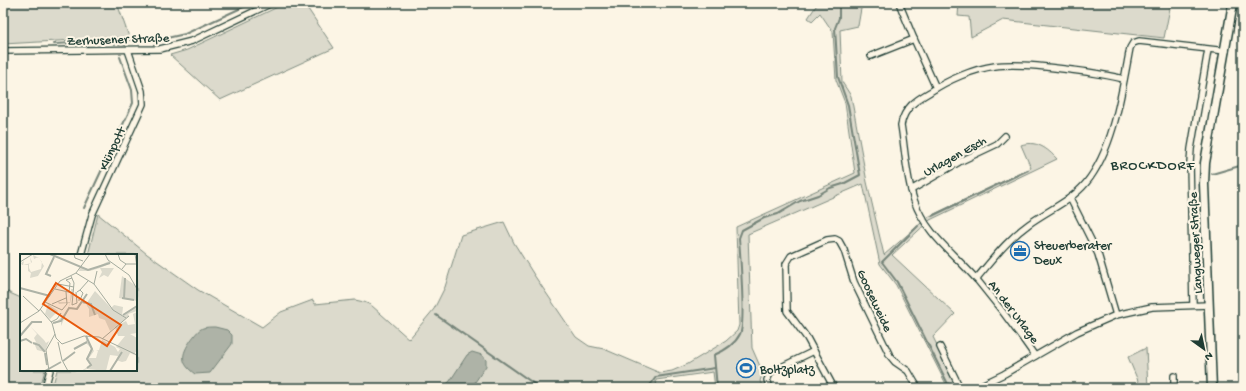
<svg xmlns="http://www.w3.org/2000/svg" width="1246" height="391" viewBox="0 0 1246 391" font-family="'Gochi Hand',sans-serif">
<rect width="100%" height="100%" fill="#fcf5e5"/>
<filter id="ink" filterUnits="userSpaceOnUse"><feTurbulence type="fractalNoise" baseFrequency=".025" numOctaves="2"/><feDisplacementMap in="SourceGraphic" scale="8" xChannelSelector="R" yChannelSelector="G"/><feConvolveMatrix kernelMatrix="1 2 1 2 8 2 1 2 1" color-interpolation-filters="sRGB"/></filter>
<g filter="url(#ink)">
<!-- green -->
<g fill="#dcdacc" stroke="#7e8c80">
<polygon points="3,3 117,3 129,37 3,44"/>
<polygon points="286,3 304,3 334,48 220,100 170,55 187,50"/>
<path d="M818 3H862L858 26 840 30 842 82 851 96 867 182 884 255 928 217 1031 168 1021 145C1036 140 1047 148 1057 159L930 220 892 255 955 314 933 337 958 388H948L896 285 880 264 863 184 748 234 752 348 763 373 760 381 763 388H715L713 372 656 380 657 388H52L57 370H136V255H88L98 214 147 254 198 290 262 327 281 312 313 300 315 304 355 300 364 302 371 305 409 339 434 309 445 287 461 235 504 222 514 243 534 275 576 337 589 346 604 349 660 373 672 371 688 364 726 341 737 331 739 325 736 227 855 173 845 103 836 80 833 32 820 13 812 21 808 18Z"/>
<polygon points="959,3 1171,3 1164,38 1003,20 971,37 969,17 958,16"/>
<polygon points="3,290 21,298 21,370 45,370 40,388 3,388"/>
<polygon points="1146,348 1148,388 1141,388 1128,357"/>
</g>
<!-- water -->
<g fill="#aeb3a7" stroke="#758479">
<path d="M215 327 227 330 232 335V344L210 373 195 374C180 363 181 355 191 340 194 336 198 330 203 328 206 327 211 327 215 327Z"/>
<polygon points="472,352 482,355 486,360 486,366 471,388 442,388 450,381 467,355"/>
</g>
<g fill="none" stroke-linecap="round" stroke-linejoin="round">
<!-- stream -->
<g stroke="#758479" stroke-width="2">
<polyline points="130,40 167,38 185,34 252,3"/>
<polyline points="54,44 115,41"/>
<polyline points="114,44 115,41 119,40"/>
<polyline points="1212,174 1243,165"/>
<polyline points="84,208 133,103 132,90 120,57"/>
<polyline points="932,216 1028,170"/>
<polyline points="918,226 882,262 897,282 950,388"/>
<polyline points="436,315 540,388"/>
<polyline points="648,388 656,377 715,368"/>
<path d="M717 388 714 355C724 351 735 344 740 334 746 324 740 254 739 238L742 230 764 218 778 214 800 201 818 195 830 188 843 184 860 175 848 105 838 77 835 28 839 18V3"/>
</g>
<!-- street casing -->
<g stroke="#1f3d34" stroke-width="8">
<g id="street">
<polyline points="899,3 914,39"/>
<polyline points="3,51 160,49 192,41 272,3"/>
<polyline points="871,56 914,39 936,88"/>
<polyline points="911,190 959,162 997,144 1005,136"/>
<polyline points="1070,198 1098,254 1116,315"/>
<polyline points="81,255 92,215 143,104 142,91 128,50"/>
<path d="M976 279C993 259 1008 239 1029 224 1048 210 1071 201 1086 183 1114 149 1122 90 1130 48L1133 43 1139 41 1226 51"/>
<polyline points="1193,305 1190,163 1191,149 1208,50"/>
<polyline points="940,347 960,388"/>
<path d="M1035 356C1017 330 998 305 978 281 955 254 926 235 914 200 906 177 905 149 901 125 904 108 916 100 930 92 948 80 973 69 995 66 1009 64 1023 65 1037 66 1067 69 1095 72 1124 79"/>
<polyline points="991,381 995,388"/>
<polyline points="45,388 50,370"/>
<polyline points="770,388 767,380 771,372 814,351"/>
<polyline points="834,388 807,338 787,311 786,264 791,256 827,240 835,239 839,241 844,250 854,282 890,356 895,362 908,371 918,388"/>
<polyline points="975,388 1004,374 1077,332 1116,315 1152,307 1209,305"/>
<polyline points="1174,388 1174,376"/>
</g>
</g>
<!-- secondary casing -->
<g stroke="#1f3d34" stroke-width="11">
<polyline id="secondary" points="1212,388 1204,184 1205,163 1233,3"/>
</g>
<!-- street -->
<use href="#street" stroke="#fcf5e5" stroke-width="5.5"/>
<!-- secondary -->
<use href="#secondary" stroke="#fcf5e5" stroke-width="8"/>
</g>
</g>
<!-- icons -->
<defs>
<g id="office-ring" transform="scale(1)"><circle r="9.5" fill="#fcf5e5" stroke="#1f6fb2" stroke-width="1.5"/><path d="M-6-3h4V-5.5h4V-3h4V5H-6ZM-1-4.5V-3h2v-1.5ZM-6 0V1H6V0Z" fill="#1f6fb2"/></g>
<g id="stadium-ring" transform="scale(1)"><circle r="9.5" fill="#fcf5e5" stroke="#1f6fb2" stroke-width="1.5"/><path d="M0-5a6.5 5 0 1 0 0 10a6.5 5 0 1 0 0-10ZM-3.5-1.8h7v3.6h-7Z" fill="#1f6fb2"/></g>
</defs>
<g fill-rule="evenodd">
<use href="#office-ring" x="1020" y="251"/>
<use href="#stadium-ring" x="746" y="368"/>
</g>
<g text-anchor="middle" stroke-width="4" stroke-linejoin="round" paint-order="stroke">
<!-- street labels -->
<g font-size="13" fill="#1f3d34" stroke="#fcf5e5">
<text transform="translate(118 38) rotate(-2)" y="5">Zerhusener Straße</text>
<text transform="translate(111 148) rotate(-65)" y="5">Klünpott</text>
<text transform="translate(954 155) rotate(-29)" y="5">Urlagen Esch</text>
<text transform="translate(1194 243) rotate(-93)" y="5">Langweger Straße</text>
<text transform="translate(876 300) rotate(65)" y="5">Gooseweide</text>
<text transform="translate(1015 311) rotate(53)" y="5">An der Urlage</text>
</g>
<!-- poi labels -->
<g font-size="13" fill="#1f3d34" stroke="#fcf5e5" text-anchor="start">
<text x="1034" y="249">Steuerberater<tspan x="1034" dy="15">Deux</tspan></text>
<text x="760" y="373">Boltzplatz</text>
</g>
<!-- quarter labels -->
<g font-size="15" letter-spacing="1" fill="#1f3d34" stroke="#fcf5e5">
<text x="1153" y="169">BROCKDORF</text>
</g>
</g>
<!-- overview -->
<g transform="translate(20 254)">
<rect width="117" height="117" fill="#fcf5e5"/>
<path d="M13 1 19 4 24 12 18 22 10 24 11 19 8 17V11H2L1 9 4 7 3 11 11 9 10 3 12 8 11 9 9 10V14L11 18 21 15 22 8 18 3 14 5ZM89 7 91 9 80 14H94L88 23 84 21 79 24 82 18 80 14 70 17H59L60 13 71 16ZM102 22 116 32 117 47 99 44ZM51 35H54L49 53 56 54 67 39 63 48 66 50 75 37 91 54 94 51 103 53 102 62 117 52V57L108 60 109 62 90 77 85 66 79 64 78 60 69 63V55L66 50 61 49 57 55 49 54 41 72V67L34 70 46 59 50 49 39 50 38 48H50ZM28 50 38 57 30 65 25 60ZM117 58V79L110 80 117 84V96L114 100 117 102 110 99 106 107 102 108 96 106 98 102 90 101 86 117 67 115 61 117 71 111 67 105 71 94 66 89V82L74 97 69 104H76L78 97H76L79 96 82 86 95 93 98 98 100 95 96 93 105 82H98L95 73 106 67 108 71 115 70 113 60ZM10 72 24 86 26 89 29 87 25 98 17 96 14 89 16 88 14 84 17 80Z" fill="#dcdacc"/>
<path fill="none" stroke="#aeb3a7" stroke-width="2" d="M30 0 68 16 90 9M31 22 26 20 34 3M0 34 30 42M102 44 114 46M104 45 105 24M63 48 71 50 75 61M103 61 117 52M33 69 41 67 49 54 57 55 67 40M0 82 12 68H22M66 82 72 95 67 105 71 111 67 114M0 87 6 85 12 89M13 89 19 91 25 98M54 95 67 88M25 99 27 111M43 107 55 98M25 117 41 108M90 117 102 98"/>
<path fill="none" stroke="#a4ab9e" stroke-width="1" d="M54 0 55 4 63 7M85 0 88 6 109 21 117 35M98 0 100 6 106 10M115 0 117 13M0 8 13 0M102 15 106 10H117M56 19 74 30 93 56 106 64M51 22 54 29 52 51 57 49 56 38M38 30 54 33M74 30 77 17M35 35 53 39M60 36 68 27M49 38 50 29 46 26 52 24M57 38 60 36 63 39 60 46H58M3 42 19 57M25 48 42 56M32 50 46 44M20 55 32 69 36 84 42 90 64 82 79 83 117 101M42 56 47 50 46 38M31 68 37 65 41 59M0 69 19 57 40 27 56 19 70 0M82 85 109 62M38 88 42 106 48 117M29 117 26 96 35 80"/>
<path fill="#e8590c" fill-opacity="0.15" stroke="#e8590c" stroke-width="2" d="M36 29 101 71 87 92 23 50Z"/>
<rect width="117" height="117" fill="none" stroke="#1f3d34" stroke-width="2"/>
</g>
<!-- margin -->
<rect width="1246" height="391" fill="none" stroke="#fcf5e5" stroke-width="16"/>
<rect x="8" y="8" width="1230" height="375" fill="none" stroke="#1f3d34" stroke-width="1.5" filter="url(#ink)"/>
<!-- north arrow -->
<g transform="translate(1204 349) rotate(147)" stroke="#fcf5e5" stroke-width="3" paint-order="stroke">
<path d="M0-3L7 15L0 10L-7 15Z" fill="#1f3d34"/>
<text y="-6" font-size="11" font-weight="bold" text-anchor="middle" fill="#1f3d34">N</text>
</g>
</svg>
